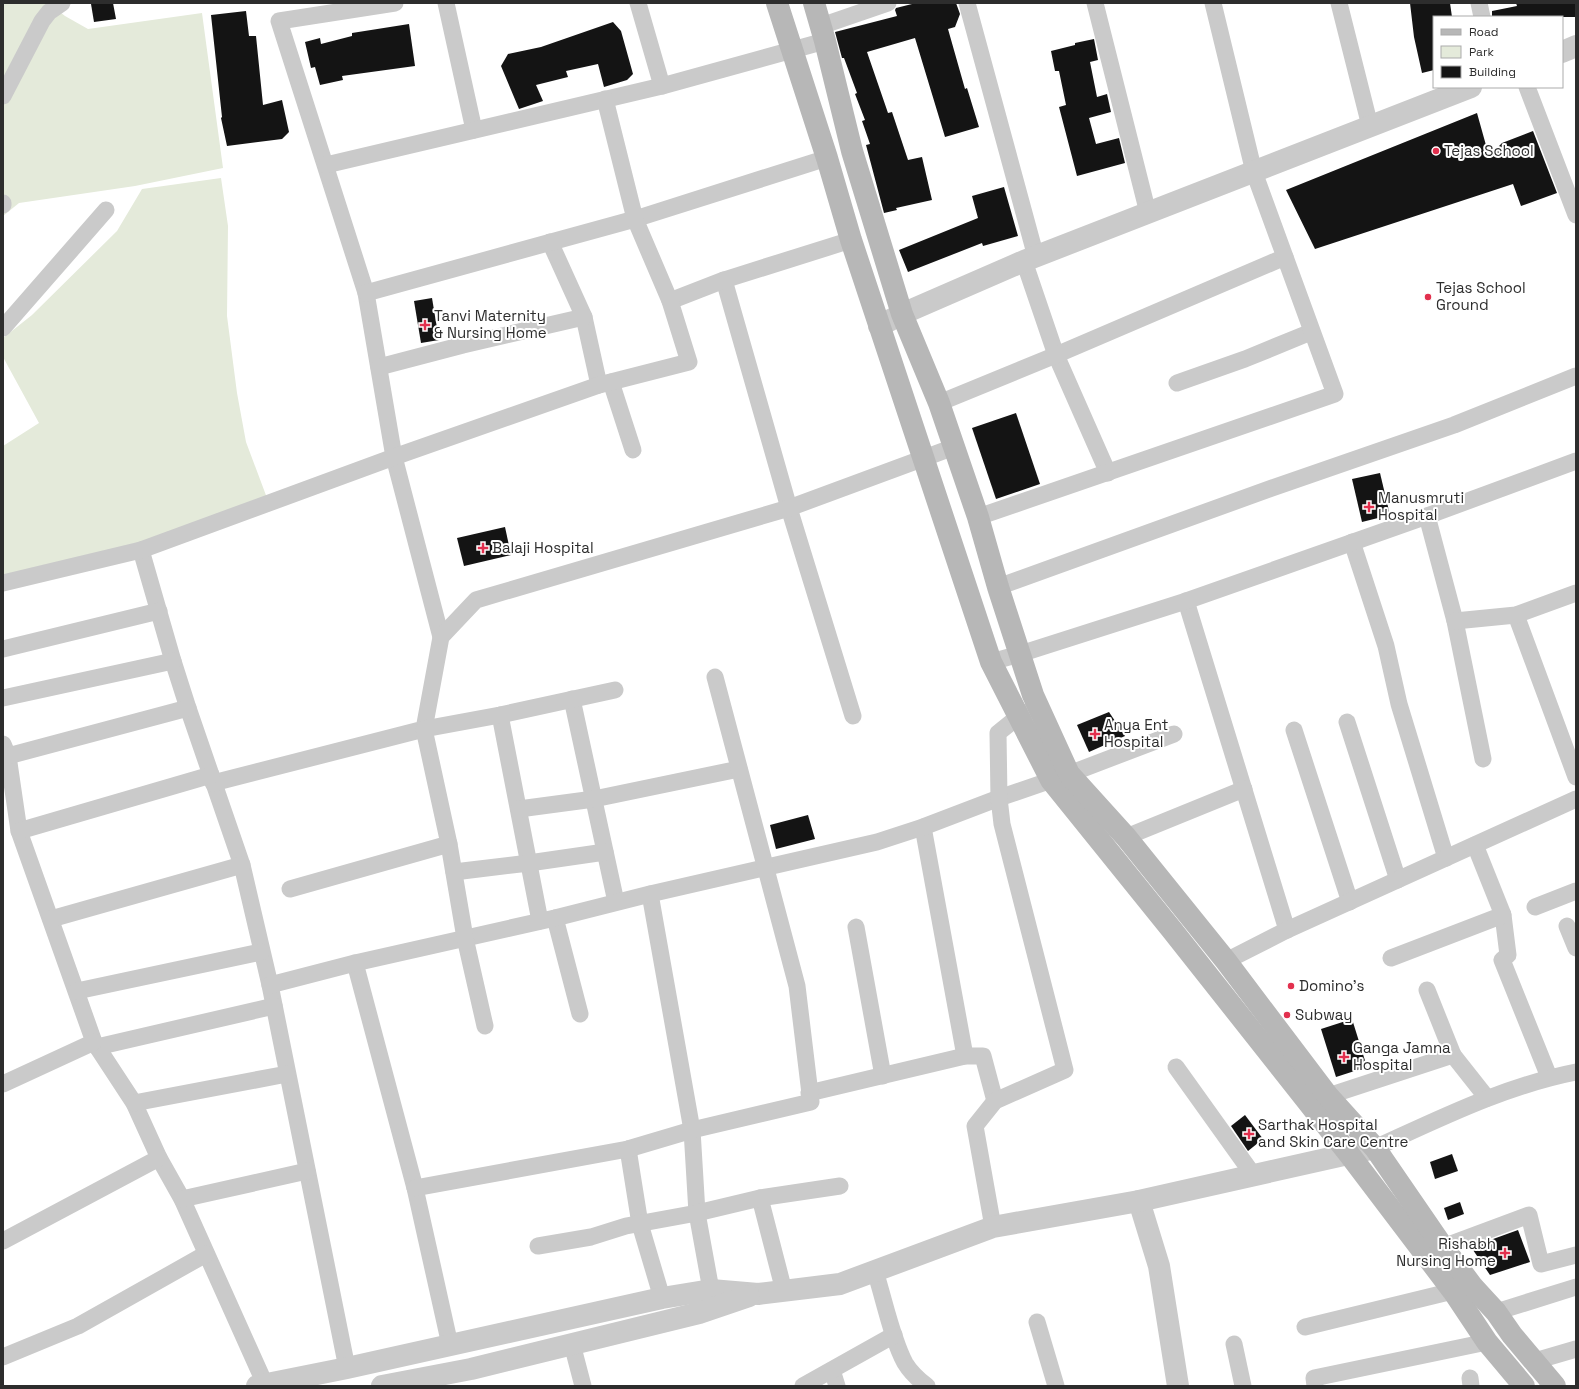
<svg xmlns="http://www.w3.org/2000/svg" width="1579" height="1389" viewBox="0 0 1579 1389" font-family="'Space Grotesk',sans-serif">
<rect width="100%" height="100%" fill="#fff"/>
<!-- green -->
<g fill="#e4eada">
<polygon points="3,3 48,3 65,16 88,29 202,13 223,168 135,186 19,203 3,216"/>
<polygon points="221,178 228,226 227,316 237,393 246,442 267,498 139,545 3,578 3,446 39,423 3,357 3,338 32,315 117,231 142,189"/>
</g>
<!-- building -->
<g fill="#141414">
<polygon points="100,3 113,3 116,19 94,22 91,4"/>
<polygon points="916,3 956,3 960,14 955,27 948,29 965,89 967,88 979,127 945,137 915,38 867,52 888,113 892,112 908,160 922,157 932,200 896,208 897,210 884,213 866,145 870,144 862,121 865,120 855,94 857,93 844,58 842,58 835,32 897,16 895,10 896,8"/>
<polygon points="1410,3 1450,3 1452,17 1434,17 1434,70 1422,73 1414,37"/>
<polygon points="1516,3 1576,3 1576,17 1492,17 1492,11 1517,6"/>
<polygon points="246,11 249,36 256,36 263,105 282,100 289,132 282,139 227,146 221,118 222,117 211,15"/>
<polygon points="613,22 621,31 633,74 627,80 604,87 598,64 566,71 568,77 536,85 543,101 519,109 501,66 508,54 541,47"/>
<polygon points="409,24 415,66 342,76 343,80 320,85 315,67 311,68 305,42 320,38 321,44 352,36 352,33"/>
<polygon points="1094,39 1098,60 1090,62 1097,97 1107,94 1111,112 1089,118 1096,144 1119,138 1125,163 1077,176 1059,107 1066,105 1059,71 1055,71 1051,51 1075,45 1075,43"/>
<polygon points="1477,113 1489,156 1502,143 1533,131 1557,193 1521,206 1513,184 1315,249 1286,190"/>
<polygon points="1004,187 1018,236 983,246 982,243 908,272 899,250 978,218 972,196"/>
<polygon points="432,298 439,340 421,343 414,301"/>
<polygon points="1016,413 1040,484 996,499 972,428"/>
<polygon points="1380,473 1390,515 1362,522 1352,479"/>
<polygon points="505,527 511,555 464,566 457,538"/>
<polygon points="1109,712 1125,736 1089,752 1077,725"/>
<polygon points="808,815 815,839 776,849 770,825"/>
<polygon points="1352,1019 1367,1067 1336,1077 1321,1029"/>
<polygon points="1245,1115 1263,1139 1248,1151 1231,1126"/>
<polygon points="1452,1154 1458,1171 1435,1179 1430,1162"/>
<polygon points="1460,1202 1464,1214 1448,1220 1444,1208"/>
<polygon points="1518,1230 1530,1262 1490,1275 1471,1247"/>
</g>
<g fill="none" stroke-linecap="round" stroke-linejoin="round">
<!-- minor -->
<g stroke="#cacaca" stroke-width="17">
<polyline points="395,3 279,21 366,293 394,457 441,637"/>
<polyline points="446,3 474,130"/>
<polyline points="638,3 662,86"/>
<polyline points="967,3 1036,257"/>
<polyline points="1095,3 1148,213"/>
<polyline points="1339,3 1370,126"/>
<polyline points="1479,3 1482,17"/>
<polyline points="821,26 888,3"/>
<polyline points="1527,87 1576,215"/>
<polyline points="3,96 42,21 49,12 62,3"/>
<polyline points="326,165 662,86 825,41"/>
<polyline points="3,203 3,205"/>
<polyline points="550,242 584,317 599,385"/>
<polyline points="1024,261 1056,355 1108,473"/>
<polyline points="724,280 789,508 853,716"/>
<polyline points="366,293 635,219 827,158"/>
<polyline points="670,301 724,280 851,240"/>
<polyline points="3,328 106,210"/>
<polyline points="379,367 463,345 584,317"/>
<polyline points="611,382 633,450"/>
<polyline points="1177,383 1245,359 1311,332"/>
<polyline points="939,403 1056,355 1285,257"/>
<polyline points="1427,516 1455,621 1483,759"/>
<polyline points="978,517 1335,394 1254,172 1213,3"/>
<polyline points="1352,542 1386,646 1399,704 1446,858"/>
<polyline points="141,550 173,661 188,708 242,865 270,985 347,1368"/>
<polyline points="3,583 141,550 394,457 599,385 689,362 670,301 635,219 605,99"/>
<polyline points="998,587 1272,488 1454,425 1576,376"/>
<polyline points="1186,601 1287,930"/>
<polyline points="1516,615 1576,777"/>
<polyline points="1455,621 1516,615 1576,593"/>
<polyline points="3,649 159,611"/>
<polyline points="991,662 1020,654 1186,601 1427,516 1576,461"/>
<polyline points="3,698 173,661"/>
<polyline points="572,699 616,902"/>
<polyline points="500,715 540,921"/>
<polyline points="1347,722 1398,880"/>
<polyline points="1294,730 1350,902"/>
<polyline points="3,744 8,756 19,831 94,1042 134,1103 159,1158 182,1199 265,1384"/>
<polyline points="8,756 188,708"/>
<polyline points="213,783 424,729 441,637 476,600 789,508 954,447"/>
<polyline points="519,809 594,799 739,769"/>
<polyline points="923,827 965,1056"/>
<polyline points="19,831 211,775"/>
<polyline points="1126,837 1244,789"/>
<polyline points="454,872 529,863 605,852"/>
<polyline points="290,889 449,844"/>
<polyline points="650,894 692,1130 697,1213 711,1290"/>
<polyline points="1535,907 1576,891"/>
<polyline points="1503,915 1508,955 1502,960 1549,1077"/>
<polyline points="555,918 580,1014"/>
<polyline points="51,919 242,865"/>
<polyline points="1567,926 1576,948"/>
<polyline points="856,927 883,1076"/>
<polyline points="1391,958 1503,915 1475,845"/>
<polyline points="1226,961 1287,930 1576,799"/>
<polyline points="355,963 415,1188 450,1345"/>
<polyline points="270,985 355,963 555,918 650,894 877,842 923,827 999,798 1069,774 1174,734"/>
<polyline points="1427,990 1453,1055 1487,1098"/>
<polyline points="77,991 261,952"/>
<polyline points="485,1026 465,938 449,844 424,729 500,715 615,690"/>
<polyline points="97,1047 274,1006"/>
<polyline points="1176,1067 1254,1176"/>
<polyline points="3,1084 94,1042"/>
<polyline points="809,1093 965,1056 983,1056 995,1101"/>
<polyline points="1328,1096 1453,1055"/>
<polyline points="134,1103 287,1074"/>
<path d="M1375 1148C1441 1118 1505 1086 1576 1072"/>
<polyline points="628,1149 640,1224 662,1298"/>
<polyline points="415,1188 628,1149 692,1130 811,1102 797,986 715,677"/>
<polyline points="760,1198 784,1291"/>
<polyline points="182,1199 307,1171"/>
<polyline points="993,1227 975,1126 995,1101 1065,1070 1002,824 999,798 998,733 1019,716 1030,711"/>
<polyline points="3,1241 159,1158"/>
<polyline points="538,1246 591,1237 626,1226 697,1213 760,1198 840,1186"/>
<polyline points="1443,1247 1529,1215 1541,1264 1576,1255"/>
<path d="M875 1271C884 1299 892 1339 905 1363 911 1373 919 1380 927 1386"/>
<polyline points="1496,1312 1576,1287"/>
<polyline points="1037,1322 1056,1386"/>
<polyline points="1305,1327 1453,1291"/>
<polyline points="572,1344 583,1386"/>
<polyline points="1234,1344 1243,1386"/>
<polyline points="3,1357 78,1326 206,1254"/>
<polyline points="1535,1361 1576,1349"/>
<polyline points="832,1370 837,1386"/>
<polyline points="1470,1378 1471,1386"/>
<polyline points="803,1386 894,1335"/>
<polyline points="1315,1386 1314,1378 1487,1342"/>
</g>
<!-- tertiary -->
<g stroke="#cacaca" stroke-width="22">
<polyline points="1562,52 1576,46"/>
<polyline points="879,326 902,314 1024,261 1471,87"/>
<polyline points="1139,1201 1159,1266 1178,1386"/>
<polyline points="257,1386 347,1368 662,1298 711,1290 758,1294 840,1284 993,1227 1139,1201 1375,1148"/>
<polyline points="382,1386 471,1369 699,1313 749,1296"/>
</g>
<!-- secondary -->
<g stroke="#b7b7b7" stroke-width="22">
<polyline points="777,3 827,158 851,240 991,662 1051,780 1172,930 1349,1154 1453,1291 1487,1342 1524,1386"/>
<polyline points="814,3 825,41 852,151 902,314 939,403 978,517 998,587 1033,695 1069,774 1126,837 1226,961 1328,1096 1375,1148 1443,1247 1473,1287 1496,1312 1512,1335 1555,1386"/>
</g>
</g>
<!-- markers -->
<g fill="#e2304e" stroke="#fff" stroke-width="1.5">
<circle cx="1436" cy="151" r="4"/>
<circle cx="1428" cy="297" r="4"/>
<path d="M423 319h4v4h4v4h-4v4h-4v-4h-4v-4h4z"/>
<path d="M1367 501h4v4h4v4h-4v4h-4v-4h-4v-4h4z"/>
<path d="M481 542h4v4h4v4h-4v4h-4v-4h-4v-4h4z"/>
<path d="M1093 728h4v4h4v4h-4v4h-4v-4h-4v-4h4z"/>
<circle cx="1291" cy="986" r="4"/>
<circle cx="1287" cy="1015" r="4"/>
<path d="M1342 1051h4v4h4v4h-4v4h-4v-4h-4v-4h4z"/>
<path d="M1247 1128h4v4h4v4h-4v4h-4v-4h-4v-4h4z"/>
<path d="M1503 1247h4v4h4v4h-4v4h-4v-4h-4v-4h4z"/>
</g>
<g text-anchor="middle" stroke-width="4" stroke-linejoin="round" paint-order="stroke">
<!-- poi labels -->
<g font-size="15" fill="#2d2d2d" stroke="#fff" text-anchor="start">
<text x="1444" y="156">Tejas School</text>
<text x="1436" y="293">Tejas School<tspan x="1436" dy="17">Ground</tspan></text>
<text x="434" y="321">Tanvi Maternity<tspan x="434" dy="17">&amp; Nursing Home</tspan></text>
<text x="1378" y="503">Manusmruti<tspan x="1378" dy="17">Hospital</tspan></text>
<text x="492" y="553">Balaji Hospital</text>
<text x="1104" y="730">Anya Ent<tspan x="1104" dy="17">Hospital</tspan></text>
<text x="1299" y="991">Domino's</text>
<text x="1295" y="1020">Subway</text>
<text x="1353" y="1053">Ganga Jamna<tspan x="1353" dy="17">Hospital</tspan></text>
<text x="1258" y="1130">Sarthak Hospital<tspan x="1258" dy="17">and Skin Care Centre</tspan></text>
<text x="1496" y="1249" text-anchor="end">Rishabh<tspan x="1496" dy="17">Nursing Home</tspan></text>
</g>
</g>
<!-- border -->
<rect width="1579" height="1389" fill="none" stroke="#2d2d2d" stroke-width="8"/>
<!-- legend -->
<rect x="1433" y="16" width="130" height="72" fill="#ffffff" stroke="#ababab"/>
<rect x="1441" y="29" width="20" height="6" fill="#b7b7b7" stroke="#ababab"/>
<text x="1469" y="36" font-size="12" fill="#2d2d2d">Road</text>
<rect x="1441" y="46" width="20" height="12" fill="#e4eada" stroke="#ababab"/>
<text x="1469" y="56" font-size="12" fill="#2d2d2d">Park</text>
<rect x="1441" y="66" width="20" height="12" fill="#141414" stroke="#ababab"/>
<text x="1469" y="76" font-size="12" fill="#2d2d2d">Building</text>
</svg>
